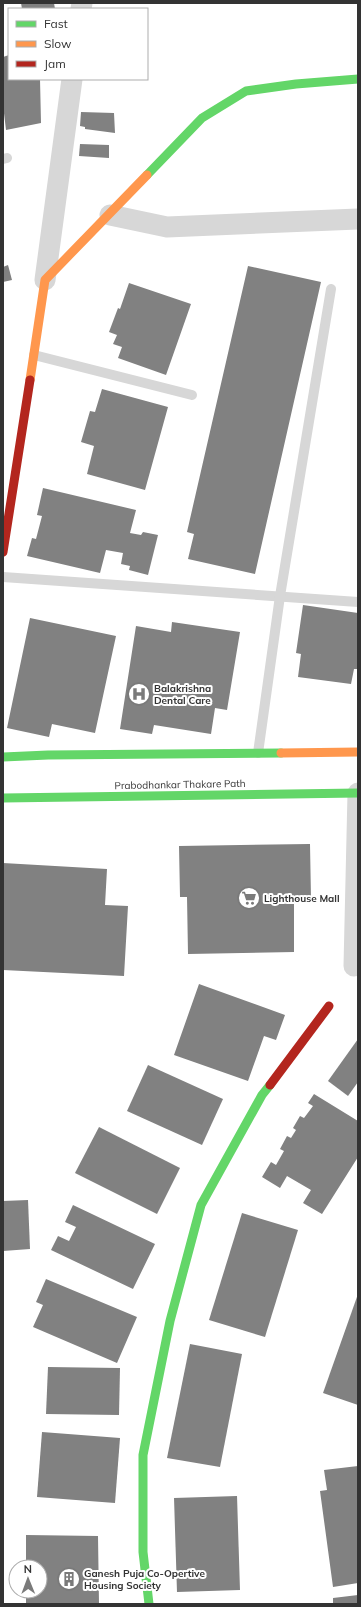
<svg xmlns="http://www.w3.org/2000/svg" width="361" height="1607" viewBox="0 0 361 1607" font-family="Mulish,sans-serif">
<rect width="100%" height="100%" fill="#fff"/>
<!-- building -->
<g fill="#818181">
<polygon points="21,3 54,3 55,9 22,9"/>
<polygon points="9,55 9,79 40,79 41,123 6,130 3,105 3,57"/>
<polygon points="81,112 114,113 115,133 85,129 85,127 80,126"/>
<polygon points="80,144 109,145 109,158 79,156"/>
<polygon points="8,265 12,280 3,282 3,267"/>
<polygon points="248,266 321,282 255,574 188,559 194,534 187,532"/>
<polygon points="129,283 191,304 166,375 118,358 122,347 113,344 117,335 109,332 118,308 120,309"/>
<polygon points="102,389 168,407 145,490 87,474 94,446 81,442 90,411 95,412"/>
<polygon points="43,488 136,510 130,533 141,535 143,532 158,535 148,575 129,570 130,566 121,564 123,553 106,550 100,573 27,556 32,538 36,539 42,516 37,515"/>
<polygon points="303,605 358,613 358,669 354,669 351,684 298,677 301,654 296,653"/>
<polygon points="30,618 116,636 95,733 52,724 49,737 7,728"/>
<polygon points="172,622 240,632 227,710 215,708 211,734 154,725 152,734 120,729 136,626 171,632"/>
<polygon points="310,844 311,899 294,900 294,952 188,954 187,897 180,897 179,846"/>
<polygon points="3,863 107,869 105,905 128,906 124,976 3,970"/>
<polygon points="199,984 285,1015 276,1040 264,1036 248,1081 174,1055"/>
<polygon points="358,1039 358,1082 348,1096 328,1081"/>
<polygon points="148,1065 223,1099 202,1145 127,1111"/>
<polygon points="314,1094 358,1121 358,1157 322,1214 303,1203 311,1190 287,1176 280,1188 262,1177 271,1162 276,1165 284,1151 280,1149 287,1136 291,1138 296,1130 293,1128 300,1116 304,1118 313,1106 308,1103"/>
<polygon points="99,1127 180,1168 157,1214 75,1173"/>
<polygon points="28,1200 30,1249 3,1251 3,1201"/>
<polygon points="73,1205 155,1244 133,1289 51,1250 58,1236 69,1241 76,1227 65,1222"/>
<polygon points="242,1213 298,1230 265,1337 209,1320"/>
<polygon points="46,1279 137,1317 117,1363 33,1327 43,1305 36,1302"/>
<polygon points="358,1294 358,1405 323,1393"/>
<polygon points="190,1344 242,1354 220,1467 167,1458"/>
<polygon points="48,1367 120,1368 119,1415 46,1414"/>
<polygon points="42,1432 120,1438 115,1503 37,1497"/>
<polygon points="358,1466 358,1583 333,1587 320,1491 327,1490 324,1470"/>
<polygon points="237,1496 240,1590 177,1592 174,1498"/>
<polygon points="26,1535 98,1536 99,1604 26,1604 26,1591 40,1591 40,1567 26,1567"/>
<polygon points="358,1595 358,1604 333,1604 333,1598"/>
</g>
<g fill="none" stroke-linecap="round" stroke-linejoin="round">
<!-- lane -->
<g stroke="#d7d7d7" stroke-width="10">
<polyline points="3,159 7,158"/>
<polyline points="34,355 192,395"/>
<polyline points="3,577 358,602"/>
<polyline points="258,753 280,596 331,289"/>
</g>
<!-- street -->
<g stroke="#d7d7d7" stroke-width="21">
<polyline points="81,9 82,3"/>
<polyline points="110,215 167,227 358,219"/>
<polyline points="45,280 72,79"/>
<polyline points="354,966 358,793"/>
</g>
<!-- fast -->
<g stroke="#63d668" stroke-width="9">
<polyline points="147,175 202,118 246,91 296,84 358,79"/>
<polyline points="3,757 48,755 281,753"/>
<polyline points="3,798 358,793"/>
<polyline points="149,1604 143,1552 143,1455 170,1321 201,1205 262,1095 270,1085"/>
</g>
<!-- slow -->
<g stroke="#ff974d" stroke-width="9">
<polyline points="30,380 45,280 147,175"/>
<polyline points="281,753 358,752"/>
</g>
<!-- jam -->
<g stroke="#b3261e" stroke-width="9">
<polyline points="3,552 30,380"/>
<polyline points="270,1085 329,1006"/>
</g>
</g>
<!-- icons -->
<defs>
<g id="hospital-ring" transform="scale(1.15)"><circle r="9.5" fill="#fff" stroke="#7a7a7a" stroke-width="1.5"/><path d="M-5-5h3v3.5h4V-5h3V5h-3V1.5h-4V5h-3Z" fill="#7a7a7a"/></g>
<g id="supermarket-ring" transform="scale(1.15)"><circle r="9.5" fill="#fff" stroke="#7a7a7a" stroke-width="1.5"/><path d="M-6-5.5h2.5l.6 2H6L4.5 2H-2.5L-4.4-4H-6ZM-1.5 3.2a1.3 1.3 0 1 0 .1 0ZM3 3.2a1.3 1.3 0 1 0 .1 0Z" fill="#7a7a7a"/></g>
<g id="building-ring" transform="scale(1.15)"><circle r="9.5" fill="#fff" stroke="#7a7a7a" stroke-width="1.5"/><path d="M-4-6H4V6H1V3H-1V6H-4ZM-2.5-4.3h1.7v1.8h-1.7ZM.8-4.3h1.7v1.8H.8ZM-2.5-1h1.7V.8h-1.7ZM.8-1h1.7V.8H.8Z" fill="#7a7a7a"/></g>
</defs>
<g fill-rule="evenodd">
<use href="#hospital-ring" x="139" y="694"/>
<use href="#supermarket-ring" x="249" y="898"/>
<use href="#building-ring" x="69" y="1579"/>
</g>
<g text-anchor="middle" stroke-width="4" stroke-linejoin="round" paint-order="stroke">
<!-- poi labels -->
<g font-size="10" font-weight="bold" fill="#333" stroke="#fff" text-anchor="start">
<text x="154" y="692">Balakrishna<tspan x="154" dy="12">Dental Care</tspan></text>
<text x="264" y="902">Lighthouse Mall</text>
<text x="84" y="1577">Ganesh Puja Co-Opertive<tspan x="84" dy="12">Housing Society</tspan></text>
</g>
<!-- street labels -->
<g font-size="10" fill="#333" stroke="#fff">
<text transform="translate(180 784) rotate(-1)" y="4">Prabodhankar Thakare Path</text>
</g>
</g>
<!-- border -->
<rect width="361" height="1607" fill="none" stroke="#333333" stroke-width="8"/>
<!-- legend -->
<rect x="8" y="8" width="140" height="72" fill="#ffffff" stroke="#adadad"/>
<rect x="16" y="21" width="20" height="6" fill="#63d668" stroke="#adadad"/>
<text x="44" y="28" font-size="12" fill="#333333">Fast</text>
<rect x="16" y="41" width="20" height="6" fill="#ff974d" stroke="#adadad"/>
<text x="44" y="48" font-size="12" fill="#333333">Slow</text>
<rect x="16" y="61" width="20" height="6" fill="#b3261e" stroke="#adadad"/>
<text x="44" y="68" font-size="12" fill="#333333">Jam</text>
<!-- north arrow -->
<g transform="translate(28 1579) rotate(359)"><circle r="19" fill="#ffffff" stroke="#adadad"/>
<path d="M0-3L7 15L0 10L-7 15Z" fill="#7a7a7a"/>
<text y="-6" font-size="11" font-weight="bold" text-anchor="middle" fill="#333333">N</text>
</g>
</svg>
